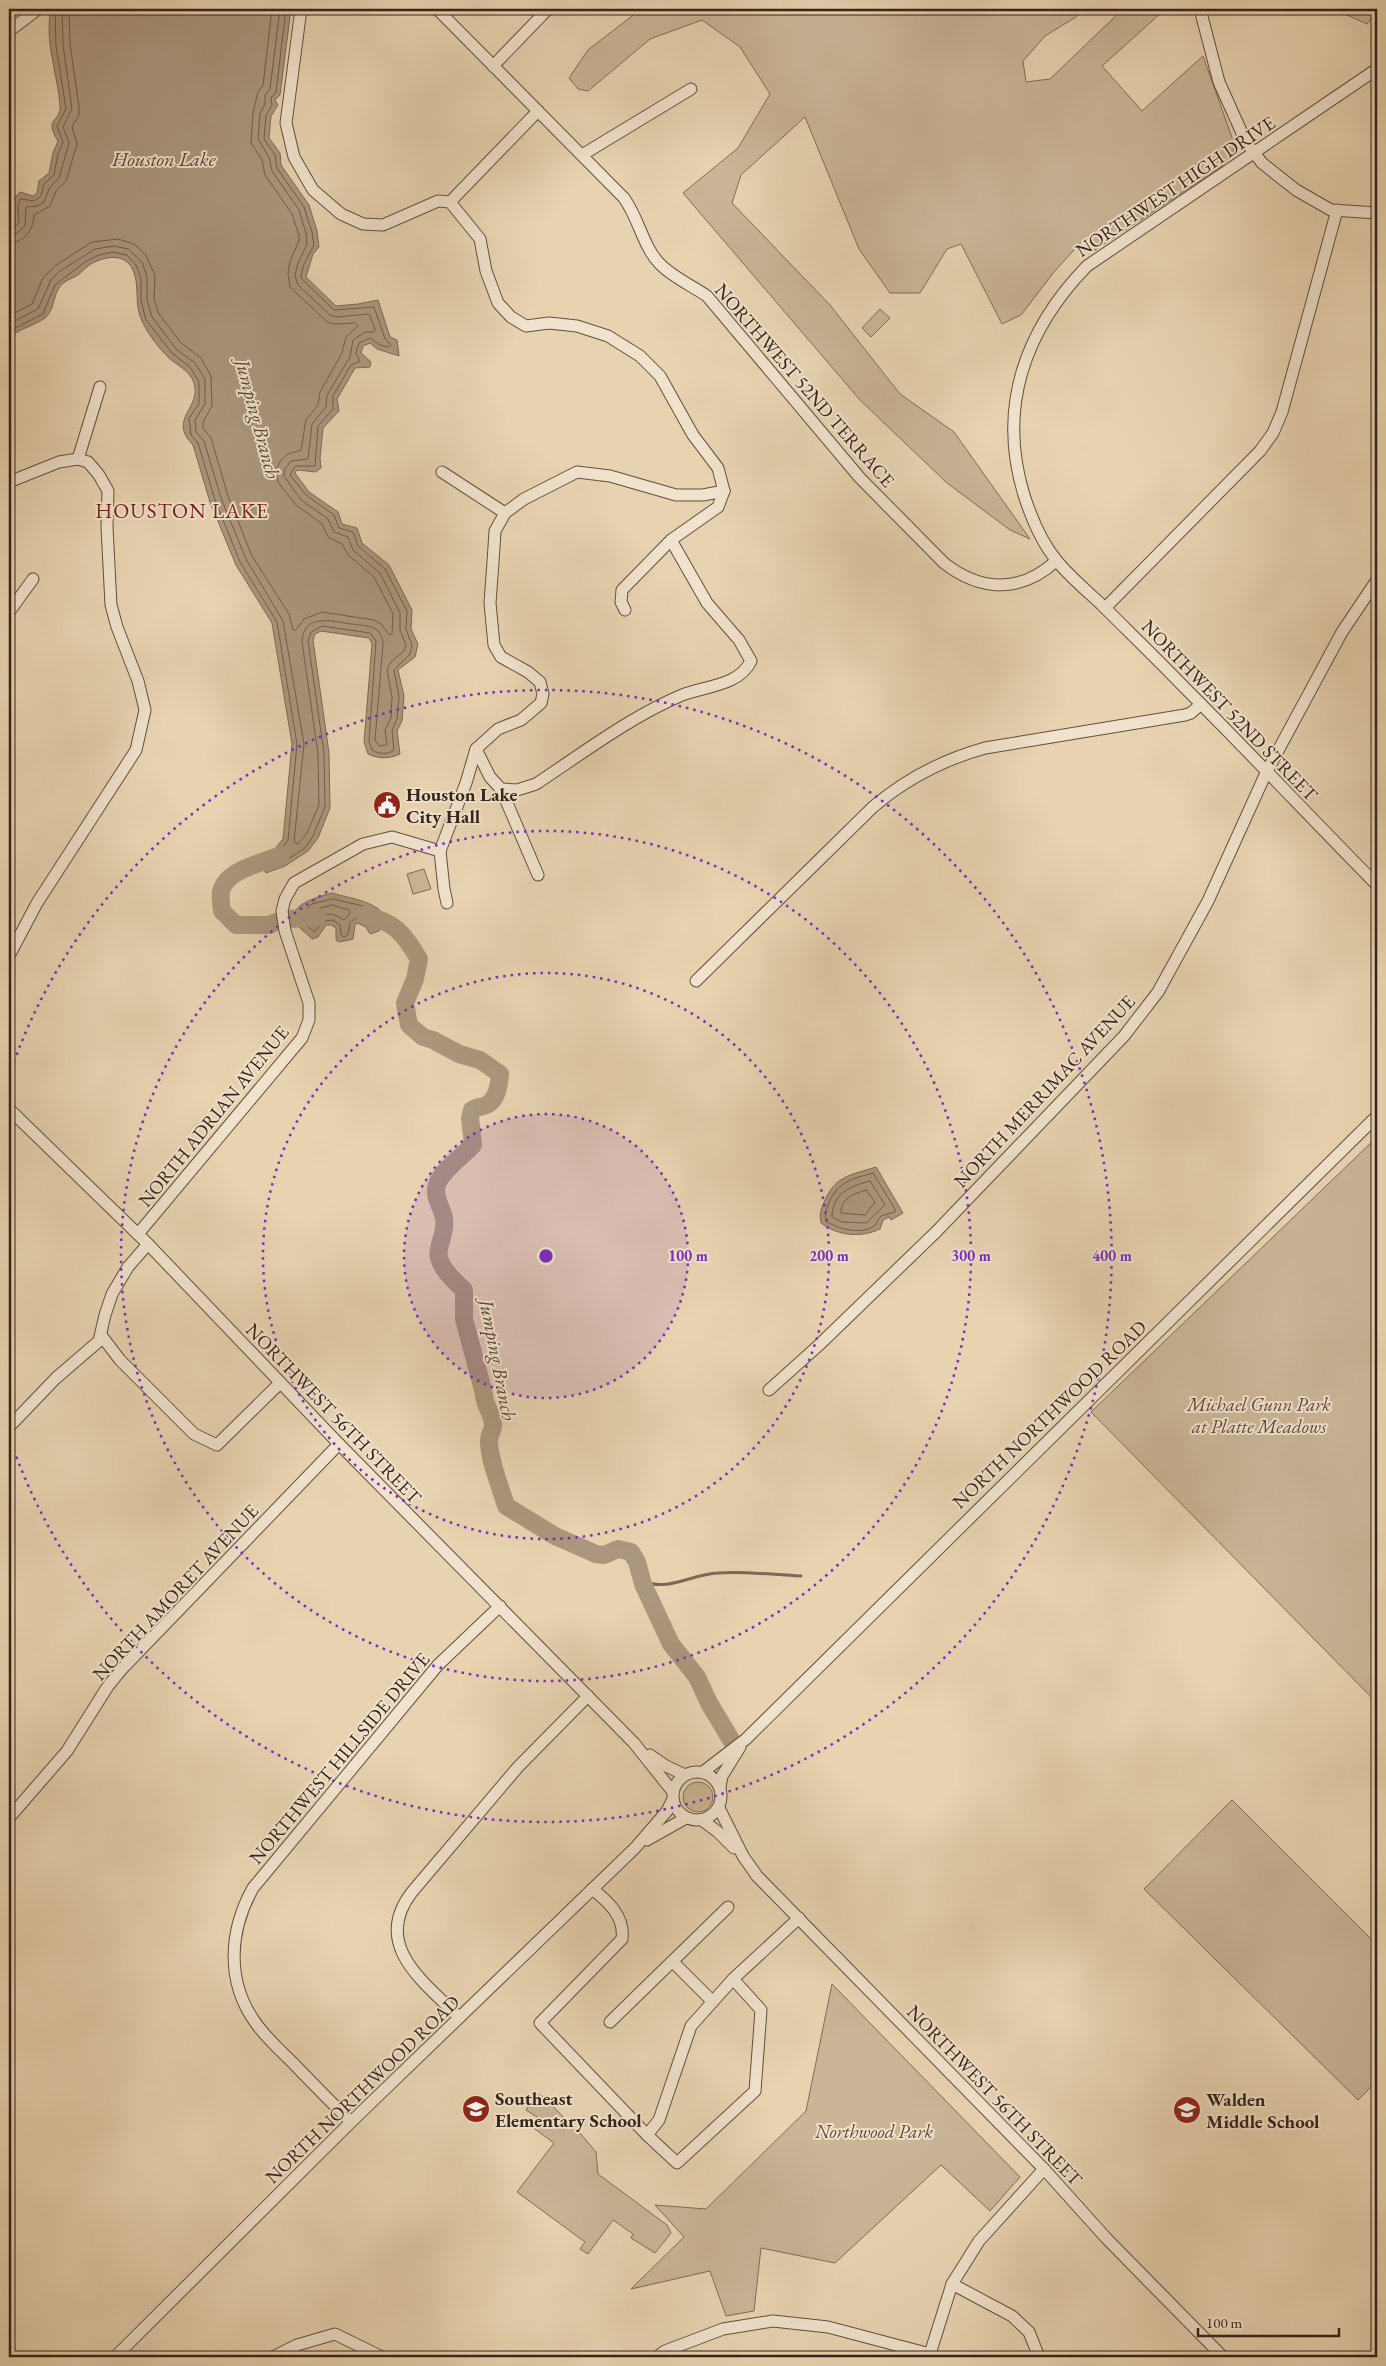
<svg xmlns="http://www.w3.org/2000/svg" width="1386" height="2366" viewBox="0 0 1386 2366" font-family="'EB Garamond',serif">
<rect width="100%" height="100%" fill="#e8d3b1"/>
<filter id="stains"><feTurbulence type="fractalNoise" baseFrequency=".004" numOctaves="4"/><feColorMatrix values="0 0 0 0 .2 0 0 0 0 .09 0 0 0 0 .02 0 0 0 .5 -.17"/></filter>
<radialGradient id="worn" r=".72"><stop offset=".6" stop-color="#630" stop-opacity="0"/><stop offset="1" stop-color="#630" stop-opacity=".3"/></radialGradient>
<!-- green -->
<g fill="#cab597" stroke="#806c58">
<polygon points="641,9 1083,9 1076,17 1045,36 1023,61 1026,82 1050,79 1123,9 1163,9 1161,13 1102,66 1142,111 1203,56 1234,143 1233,153 1221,167 1092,252 1083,240 1054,272 1021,315 1002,324 961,244 947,249 920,293 890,293 859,249 805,117 741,175 732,203 830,305 900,394 954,432 1030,539 1010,530 947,483 860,400 683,193 738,148 770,94 740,47 702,20 650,39 588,91 578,89 569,78 588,50"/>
<polygon points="1333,9 1377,9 1377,10 1367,24"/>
<polygon points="880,309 890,318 871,337 862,328"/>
<polygon points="424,869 431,889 413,894 407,874"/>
<polygon points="1377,1137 1377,1703 1091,1412"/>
<circle cx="698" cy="1797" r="15"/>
<polygon points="1232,1800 1377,1945 1377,2081 1358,2100 1144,1889"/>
<polygon points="832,1984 1020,2177 990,2211 941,2165 835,2263 761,2248 754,2311 726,2316 710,2271 631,2289 684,2237 655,2205 706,2209 806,2111"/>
<polygon points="536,2094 542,2096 580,2133 596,2152 598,2174 667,2225 671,2233 655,2253 631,2238 633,2234 613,2220 588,2254 580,2249 585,2242 517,2192 554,2143 535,2129 540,2119 526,2110"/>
</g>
<!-- water -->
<g fill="#ab977d" stroke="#7c6955">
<path d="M51 9H291L280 95 275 100 278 105 271 116 269 138 280 153 281 165 309 205 317 231 319 247 313 254 306 277 336 306 358 304 378 300 390 337 397 340 399 356 377 349 370 343 363 346 361 353 371 362 370 367 355 368 337 399 339 411 323 428 320 458 321 468 316 472 297 470 295 473 309 492 338 512 342 524 357 528 362 543 389 565 412 610 411 629 418 644 415 657 398 670 404 696 402 721 397 731 400 754C389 759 379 759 368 754L364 742 372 644 369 638 321 631 315 634 313 640 329 753 330 808 318 838 308 851 285 866 266 873 260 864V858L274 850 283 839 292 744 272 623 236 565 210 502 193 445C167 419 202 408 194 383 190 370 177 366 168 357 158 347 149 335 143 323 133 305 141 285 132 268 123 252 102 257 89 265 85 268 82 272 78 275 71 279 63 281 59 288 53 297 54 311 45 318 34 326 17 329 9 339V226L15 221C14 210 11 200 20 192L33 196 37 193 39 181 49 173 53 153 58 141C43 117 61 123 60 106 58 75 44 41 51 9Z"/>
<path d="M332 893C351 899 381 901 388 922L382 925 379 931 370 934 366 927 357 923 355 925 353 939 339 942 336 940V928L331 925H326L318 937 312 939C307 933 299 929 295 922 286 904 322 896 332 893Z"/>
<path d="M876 1167 903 1213 891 1220 889 1217 883 1220 880 1229C861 1238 838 1236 821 1223 819 1214 821 1209 825 1200 836 1175 852 1175 876 1167Z"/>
</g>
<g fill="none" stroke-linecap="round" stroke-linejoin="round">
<!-- shore -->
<g stroke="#705d4b" stroke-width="1">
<polyline points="9,229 13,229 19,223 18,206 20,199 34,201 41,196 44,184 54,175 58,154 63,143 57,126 66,109 56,46 55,9"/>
<polyline points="9,236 16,234 25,226 26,207 37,206 44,202 50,187 59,178 69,143 63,127 72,109 63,45 62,9"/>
<path d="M9 243C26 242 33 230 34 215L50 206 56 191 66 181 77 144 72 127 79 115V107L70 44 69 9"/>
<polyline points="9,316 32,304 43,278 55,266 92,242 118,239 134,244 146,255 155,276 154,299 159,314 181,343 201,358 211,376 212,406 203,422 203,428 211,438 228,496 252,556 289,614 293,630 296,630 304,619 322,612 374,620 382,625 389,635 392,634 393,614 374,577 348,555 342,544 328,537 322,524 296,505 278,482 276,470 281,460 288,454 301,450 306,420 318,405 320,392 342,353 346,337 358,326 355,323 334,324 327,322 290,287 288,274 290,261 299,241 299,235 292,214 265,175 262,160 251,143 253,113 258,92 263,85 272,9"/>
<path d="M9 324 38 309 51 280 60 271 95 249 114 246 128 249 142 262 147 277V300L152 317 176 349 195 363 205 379V404L195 420 196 432 204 441 221 498 246 559 283 621 304 744 294 842 298 844 307 833 319 805 318 754 302 642C303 613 332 621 351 624 358 625 368 625 374 628 380 631 383 638 383 644L375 740 379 746 387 745 385 730 391 718 392 697 387 669 391 662 404 651 406 645 400 630V613L380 573 353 550 348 537 334 532 328 519 301 500 284 476 285 469 291 461 308 459 312 424 326 407 327 395 350 357 353 340 365 332H374L375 329 369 314 337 317 330 315 298 285 295 275 298 263 307 244 306 233 299 210 272 171 269 157 258 139 260 113 265 104V95L270 89 280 9"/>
<path d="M9 331 43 314 55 285 85 262 99 255 113 252 127 255 136 265 141 278V301L146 320 172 353 190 367 199 382V404L189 418 191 435 198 443 215 500 240 562 277 622 297 744 288 840 278 854 265 862 269 867 283 862 305 848 313 836 325 807 324 753 308 641 311 632 322 626 370 633 376 641 369 741 372 750C378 754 388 755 394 750L392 731 397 719 399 697 394 670 410 654 412 645 406 629 407 611 385 569 358 546 353 532 339 528 334 515 306 495 290 475 295 466H315L318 426 333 409V396L351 365 360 361 356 353 359 343 370 338 380 345 388 347 391 345 385 339 374 307 334 310 301 278 303 266 314 245 312 232 304 207 277 168 275 155 264 139 266 115 272 105 271 98 276 92 286 9"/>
<polygon points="333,899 363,906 379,917 380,920 374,927 364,919 355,918 350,923 348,935 344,937 341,935 340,925 333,920 324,921 314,932 301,921 300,915 312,904"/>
<path d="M332 905 349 910 350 914 344 920C330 911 324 913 312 923L306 918 314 910Z"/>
<path d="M873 1173 895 1209V1212L881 1216C878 1219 877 1224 874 1226 862 1235 837 1229 826 1221 824 1214 827 1209 829 1202 839 1181 852 1179 873 1173Z"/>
<path d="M870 1181 885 1205 866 1223 842 1222 832 1217C832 1193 851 1186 870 1181Z"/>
<path d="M866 1190 875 1202 865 1215 841 1213C841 1198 853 1194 866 1190Z"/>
</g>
<!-- stream -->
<path stroke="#7c6955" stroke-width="3" d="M643 1581C669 1592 691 1574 718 1573 746 1571 774 1575 801 1576"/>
<!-- river -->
<g stroke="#ab977d" stroke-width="18">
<path d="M365 915C395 922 404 934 419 959L415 979 405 1003 409 1025 423 1037 433 1040 459 1054 480 1060 500 1074C499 1086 497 1102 484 1106 479 1107 477 1107 472 1110L470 1118 473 1145C463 1156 441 1171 437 1185 433 1197 442 1207 444 1218 446 1230 441 1238 439 1249 435 1264 454 1281 464 1290V1319L484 1394C484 1406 494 1415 493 1427 492 1432 488 1437 489 1442 490 1464 500 1485 506 1506L555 1536 596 1554 604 1555 618 1549 631 1552 637 1562 643 1584 671 1644 697 1677 709 1703 733 1743"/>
<polyline points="289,919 317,917"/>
<path d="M276 922 269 925H236L222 911C221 905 220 898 221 892 225 870 262 863 281 855"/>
</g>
<!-- minor casing -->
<g stroke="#624f3f" stroke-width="13">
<g id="minor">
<polyline points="301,9 286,123 294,157 313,190 341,214 363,224 383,225 438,201 450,202 480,239 486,271 498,303 511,317 526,326 549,323 577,326 608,336 640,356 660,376 693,435 718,468 724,491"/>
<path d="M437 9 624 198C639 219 643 246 659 263 672 277 691 285 707 296L860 478 944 563C981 592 1021 593 1056 561"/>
<polyline points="1200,9 1219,82 1246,142 1262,163 1296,190 1331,210 1377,213"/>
<polyline points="9,31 38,9"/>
<polyline points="493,66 548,9"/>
<path d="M1377 69 1087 266C1025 330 997 407 1024 495 1031 517 1042 543 1057 561 1070 577 1087 591 1102 605 1130 633 1158 660 1185 688 1250 753 1313 820 1377 885"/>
<polyline points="582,155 691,89"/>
<polyline points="450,202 538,111"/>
<polyline points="78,459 100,387"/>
<polyline points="442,472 505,513"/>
<polyline points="9,482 59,462 78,459 88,462 99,475 108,491 107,527 111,605 117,627 138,681 145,710 136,750 37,903 9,956"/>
<polyline points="1105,608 1260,451 1273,433 1282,412 1337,210"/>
<polyline points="625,610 621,602 622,590 671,540"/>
<polyline points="9,612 33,579"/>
<polyline points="476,749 490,777 501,789 538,875"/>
<path d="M501 789 517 790 536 784C583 753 630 717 682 695 705 686 739 686 751 661L739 640 707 603 671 540 718 507 724 491"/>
<polyline points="447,903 444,889 440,851 466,783 476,749 498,729 521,720 541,703 543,694 540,682 528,672 501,657 494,645 490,603 493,562 495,531 505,513 524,499 577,472 610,476 676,495 703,495 724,491"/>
<path d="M696 981 873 807C907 778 942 760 985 748L1185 715 1191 713 1201 704"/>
<polyline points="9,1109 148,1244 339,1444 634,1743 673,1792"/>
<polyline points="138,1234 302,1038 309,1020 309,1003 285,931 282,911 285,899 294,883 363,844 392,837 440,851"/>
<polyline points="101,1335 120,1360 194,1434 217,1445 280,1383"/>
<polyline points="769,1390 819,1345 936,1232 1124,1036 1158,992 1208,901 1266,773 1342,632 1377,580"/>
<polyline points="9,1427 56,1378 99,1341 105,1315 112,1294 128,1267 148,1244"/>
<polyline points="650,1755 666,1766 685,1775"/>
<circle cx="697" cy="1796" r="24"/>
<polyline points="703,1772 746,1739 1377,1116"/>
<polyline points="720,1787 722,1776 740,1747"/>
<polyline points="719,1808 743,1856 757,1876 1044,2169 1107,2239 1223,2357"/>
<polyline points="9,1818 67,1751 108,1686 122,1669 339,1444"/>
<polyline points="702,1820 718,1832 734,1848"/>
<polyline points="647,1840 686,1818"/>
<path d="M592 1889C608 1901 625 1917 622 1939L540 2023 647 2135 677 2163 755 2091 761 2010 733 1979"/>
<polyline points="673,1962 712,2001"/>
<path d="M459 2017C424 1982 371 1945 412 1892L518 1767 588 1696"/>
<polyline points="610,2022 728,1907"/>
<path d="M351 2122C332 2103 313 2084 294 2064 281 2051 266 2038 255 2022 226 1981 229 1931 253 1888L438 1665 500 1606"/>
<polyline points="647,2135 659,2120 691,2026 733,1979 799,1918"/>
<polyline points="952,2284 1012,2316 1029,2332 1039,2357"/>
<polyline points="115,2357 351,2122 635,1848 667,1811 673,1799"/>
<polyline points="273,2357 297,2345 335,2334 382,2357"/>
<polyline points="657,2357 665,2351 723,2329 773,2321 828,2327 930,2354"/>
<polyline points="929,2357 952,2284 979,2241 1044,2169"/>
</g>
</g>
<!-- minor -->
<use href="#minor" stroke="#f0e2cc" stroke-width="11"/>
</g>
<!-- distance rings -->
<circle cx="546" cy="1256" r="142" fill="#7b2cbf" fill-opacity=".12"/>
<g fill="none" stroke="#7b2cbf" stroke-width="2.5" stroke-dasharray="2.5 5">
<circle cx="546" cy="1256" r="142"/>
<circle cx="546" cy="1256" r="283"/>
<circle cx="546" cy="1256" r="425"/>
<path d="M9 1076A566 566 0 1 1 9 1436"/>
</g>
<!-- icons -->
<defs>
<g id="civic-disc" transform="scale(1.4375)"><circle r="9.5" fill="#8f2418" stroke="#f0e2cc"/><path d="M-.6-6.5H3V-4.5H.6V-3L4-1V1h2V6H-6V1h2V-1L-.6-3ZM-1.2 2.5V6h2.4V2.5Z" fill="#fff"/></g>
<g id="school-disc" transform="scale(1.4375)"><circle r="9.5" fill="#8f2418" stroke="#f0e2cc"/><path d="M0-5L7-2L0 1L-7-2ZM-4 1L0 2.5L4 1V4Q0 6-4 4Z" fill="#fff"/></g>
</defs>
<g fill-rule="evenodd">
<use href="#civic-disc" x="387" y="805"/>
<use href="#school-disc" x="476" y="2109"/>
<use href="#school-disc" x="1187" y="2110"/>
</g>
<g text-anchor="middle" stroke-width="4" stroke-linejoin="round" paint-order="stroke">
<!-- street labels -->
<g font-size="19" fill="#362319" stroke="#f0e2cc">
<text transform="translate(1175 186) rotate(-34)" y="7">NORTHWEST HIGH DRIVE</text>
<text transform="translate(805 385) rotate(49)" y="7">NORTHWEST 52ND TERRACE</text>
<text transform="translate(1230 710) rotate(46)" y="7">NORTHWEST 52ND STREET</text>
<text transform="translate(1044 1091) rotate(-47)" y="7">NORTH MERRIMAC AVENUE</text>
<text transform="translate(213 1116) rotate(-51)" y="7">NORTH ADRIAN AVENUE</text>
<text transform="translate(334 1413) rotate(46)" y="7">NORTHWEST 56TH STREET</text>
<text transform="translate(1049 1414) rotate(-44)" y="7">NORTH NORTHWOOD ROAD</text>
<text transform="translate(175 1592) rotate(-47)" y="7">NORTH AMORET AVENUE</text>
<text transform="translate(339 1758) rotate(-50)" y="7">NORTHWEST HILLSIDE DRIVE</text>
<text transform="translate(362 2089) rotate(-44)" y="7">NORTH NORTHWOOD ROAD</text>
<text transform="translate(995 2095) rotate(46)" y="7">NORTHWEST 56TH STREET</text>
</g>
<!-- poi labels -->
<g font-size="19" font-weight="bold" fill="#362319" stroke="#f0e2cc" text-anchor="start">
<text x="406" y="801">Houston Lake<tspan x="406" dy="22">City Hall</tspan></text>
<text x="495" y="2105">Southeast<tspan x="495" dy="22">Elementary School</tspan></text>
<text x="1206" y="2106">Walden<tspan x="1206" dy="22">Middle School</tspan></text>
</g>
<!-- park labels -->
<g font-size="19" font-style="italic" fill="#5b4838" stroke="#f0e2cc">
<text x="1259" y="1411">Michael Gunn Park<tspan x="1259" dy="22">at Platte Meadows</tspan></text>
<text x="874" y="2138">Northwood Park</text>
</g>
<!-- water labels -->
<g font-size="20" font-style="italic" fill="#594637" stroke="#f0e2cc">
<text x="164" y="166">Houston Lake</text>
<text transform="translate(258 419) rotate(75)" y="7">Jumping Branch</text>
<text transform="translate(498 1360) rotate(79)" y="7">Jumping Branch</text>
</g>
<!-- quarter labels -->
<g font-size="21" letter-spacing="1" fill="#7a1f14" stroke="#f0e2cc">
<text x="182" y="518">HOUSTON LAKE</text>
</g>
</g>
<circle cx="546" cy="1256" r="8" fill="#7b2cbf" stroke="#f0e2cc" stroke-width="2.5"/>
<g font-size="15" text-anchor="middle" font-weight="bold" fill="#7b2cbf" stroke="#f0e2cc" stroke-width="4" stroke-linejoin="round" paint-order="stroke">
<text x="688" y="1261">100 m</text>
<text x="829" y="1261">200 m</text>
<text x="971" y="1261">300 m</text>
<text x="1112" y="1261">400 m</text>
</g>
<!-- margin -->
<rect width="1386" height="2366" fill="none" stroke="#e8d3b1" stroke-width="30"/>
<rect x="10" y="10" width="1366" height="2346" fill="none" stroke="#362319" stroke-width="2.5"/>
<rect x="15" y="15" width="1356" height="2336" fill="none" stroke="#362319"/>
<!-- scale -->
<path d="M1198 2328v8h141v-8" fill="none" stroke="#362319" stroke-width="2.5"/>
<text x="1206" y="2328" font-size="15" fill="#362319" stroke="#f0e2cc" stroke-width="4" paint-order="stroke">100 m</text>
<rect width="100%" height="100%" filter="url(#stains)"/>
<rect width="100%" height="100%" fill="url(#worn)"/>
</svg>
